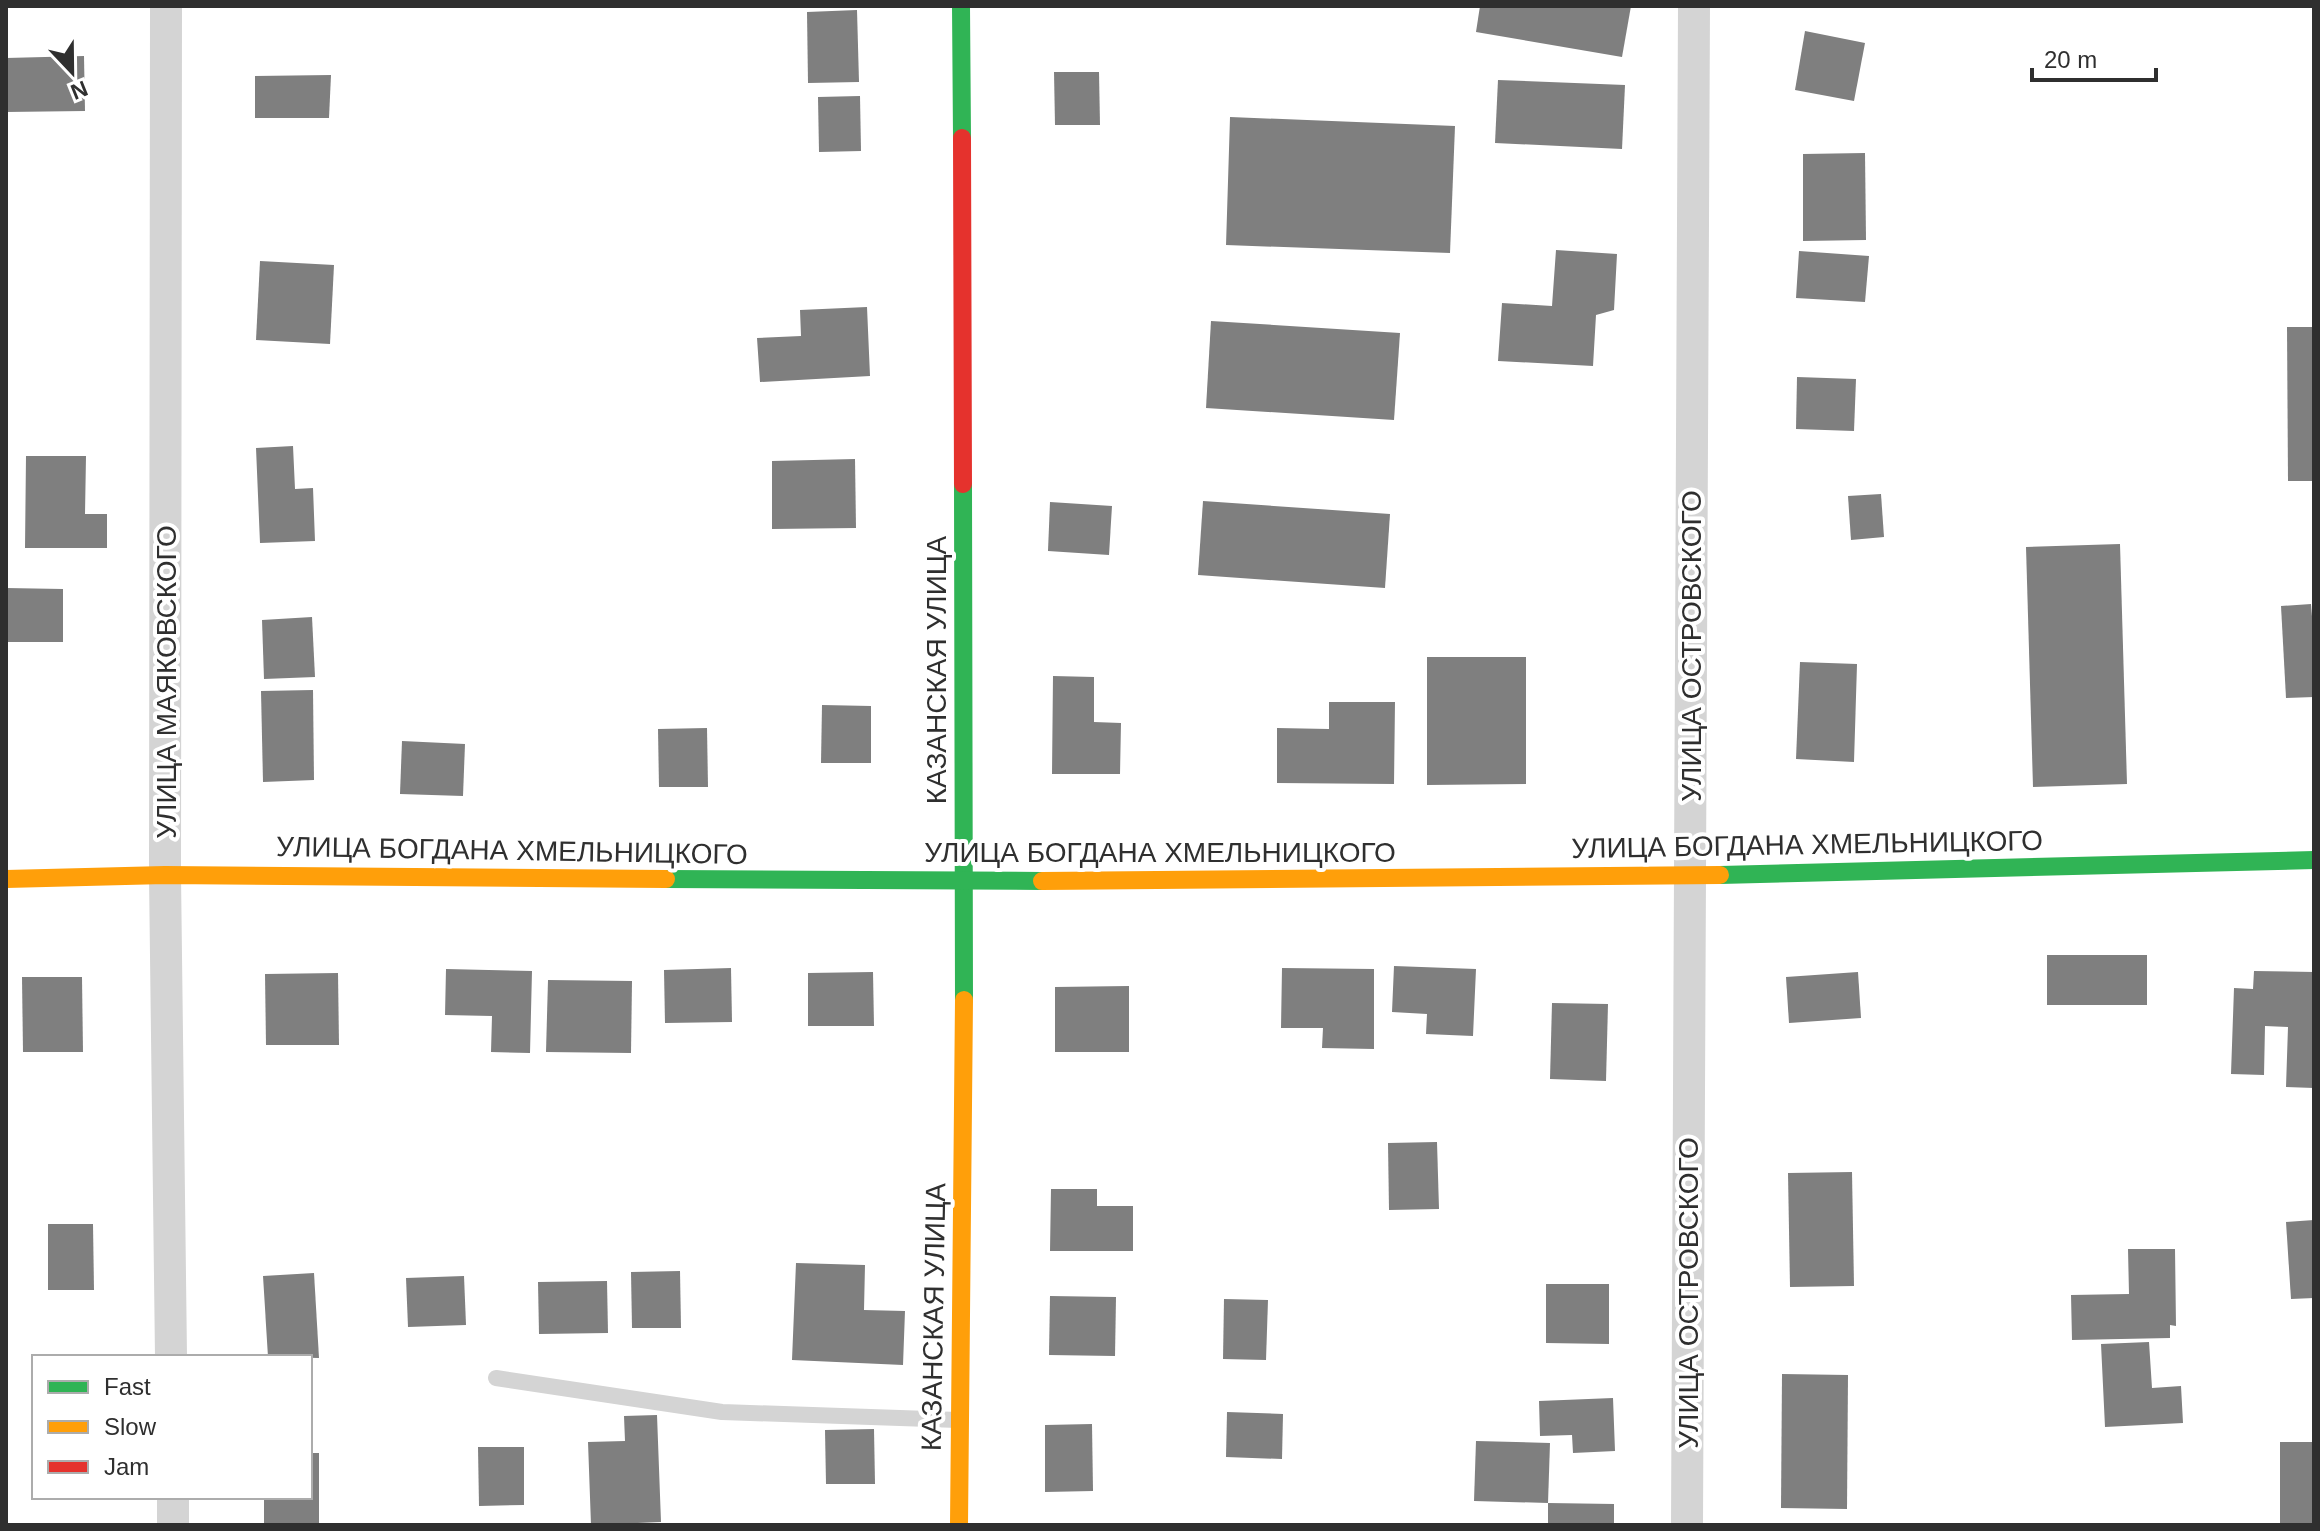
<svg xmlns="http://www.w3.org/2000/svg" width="2320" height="1531" viewBox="0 0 2320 1531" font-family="Helvetica,sans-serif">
<rect width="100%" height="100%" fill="#fff"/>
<!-- building -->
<g fill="#7f7f7f">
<polygon points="1480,6 1631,6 1622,57 1476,32"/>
<polygon points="857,10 859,82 808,83 807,12"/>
<polygon points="1805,31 1865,43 1854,101 1795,90"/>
<polygon points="84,56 85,111 6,112 6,58"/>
<polygon points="1054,72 1099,72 1100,125 1055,125"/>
<polygon points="331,75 329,118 255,118 255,76"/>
<polygon points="1498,80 1625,85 1622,149 1495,143"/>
<polygon points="860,96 861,151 819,152 818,97"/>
<polygon points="1230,117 1455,126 1450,253 1226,245"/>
<polygon points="1865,153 1866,240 1803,241 1803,154"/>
<polygon points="1556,250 1617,254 1614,310 1596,315 1593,366 1498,361 1502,303 1552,306"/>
<polygon points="1799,251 1869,256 1865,302 1796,298"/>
<polygon points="260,261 334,265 330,344 256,340"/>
<polygon points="867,307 870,376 760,382 757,338 801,336 800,310"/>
<polygon points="1211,321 1400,333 1394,420 1206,408"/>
<polygon points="2287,327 2314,327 2314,481 2288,481"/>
<polygon points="1797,377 1856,379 1854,431 1796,429"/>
<polygon points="293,446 295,489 313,488 315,541 260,543 256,448"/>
<polygon points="26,456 86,456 85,514 107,514 107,548 25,548"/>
<polygon points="855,459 856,528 772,529 772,461"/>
<polygon points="1881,494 1884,537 1851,540 1848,496"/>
<polygon points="1203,501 1390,514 1385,588 1198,575"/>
<polygon points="1050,502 1112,506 1109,555 1048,551"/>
<polygon points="2120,544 2127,784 2033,787 2026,547"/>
<polygon points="6,588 63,589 63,642 6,642"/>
<polygon points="2311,604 2314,641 2314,697 2286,698 2281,606"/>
<polygon points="312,617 315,677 264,679 262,620"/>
<polygon points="1427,657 1526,657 1526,784 1427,785"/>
<polygon points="1800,662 1857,664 1854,762 1796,759"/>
<polygon points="1053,676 1094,677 1094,722 1121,723 1120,774 1052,774"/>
<polygon points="313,690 314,780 263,782 261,691"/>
<polygon points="1329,702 1395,702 1394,784 1277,783 1277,728 1329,729"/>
<polygon points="822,705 871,706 871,763 821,763"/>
<polygon points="707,728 708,787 659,787 658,729"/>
<polygon points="402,741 465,744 463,796 400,794"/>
<rect x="2047" y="955" width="100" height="50"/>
<polygon points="1394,966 1476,969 1473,1036 1426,1034 1427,1014 1392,1012"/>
<polygon points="731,968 732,1022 665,1023 664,970"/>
<polygon points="1282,968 1374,969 1374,1049 1322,1048 1323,1028 1281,1028"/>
<polygon points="446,969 532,971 530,1053 491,1052 492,1016 445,1015"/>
<polygon points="2254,971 2314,972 2314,1088 2286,1087 2288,1027 2265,1026 2264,1075 2231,1074 2234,988 2253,989"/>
<polygon points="873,972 874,1026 808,1026 808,973"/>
<polygon points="1858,972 1861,1018 1789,1023 1786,977"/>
<polygon points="338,973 339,1045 266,1045 265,974"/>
<polygon points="22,977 82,977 83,1052 23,1052"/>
<polygon points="548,980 632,981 631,1053 546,1052"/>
<polygon points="1129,986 1129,1052 1055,1052 1055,987"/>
<polygon points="1552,1003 1608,1004 1606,1081 1550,1079"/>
<polygon points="1437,1142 1439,1209 1389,1210 1388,1143"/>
<polygon points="1852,1172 1854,1286 1790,1287 1788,1173"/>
<polygon points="1051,1189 1097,1189 1097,1206 1133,1206 1133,1251 1050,1251"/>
<polygon points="2314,1220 2314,1298 2291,1299 2286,1222"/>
<polygon points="48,1224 93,1224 94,1290 48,1290"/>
<polygon points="2128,1249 2175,1249 2176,1326 2170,1325 2170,1338 2072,1340 2071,1295 2129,1294"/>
<polygon points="796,1263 865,1265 864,1310 905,1311 903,1365 792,1360"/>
<polygon points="680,1271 681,1328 632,1328 631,1272"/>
<polygon points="314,1273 319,1358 268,1357 263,1276"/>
<polygon points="464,1276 466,1325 408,1327 406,1278"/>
<polygon points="607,1281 608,1333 539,1334 538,1282"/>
<polygon points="1546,1284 1609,1284 1609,1344 1546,1343"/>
<polygon points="1050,1296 1116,1297 1115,1356 1049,1355"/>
<polygon points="1224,1299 1268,1300 1266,1360 1223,1359"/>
<polygon points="2149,1342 2152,1388 2181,1386 2183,1423 2105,1427 2101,1344"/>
<polygon points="1782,1374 1848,1375 1847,1509 1781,1508"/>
<polygon points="1613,1398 1615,1451 1573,1453 1572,1435 1540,1436 1539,1401"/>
<polygon points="1227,1412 1283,1414 1282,1459 1226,1457"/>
<polygon points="657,1415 661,1522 591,1525 588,1442 625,1441 624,1416"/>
<polygon points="1092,1424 1093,1491 1045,1492 1045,1425"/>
<polygon points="874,1429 875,1484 826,1484 825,1430"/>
<polygon points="1476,1441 1550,1443 1548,1503 1474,1501"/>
<rect x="2280" y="1442" width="34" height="83"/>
<polygon points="478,1447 524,1447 524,1505 479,1506"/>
<polygon points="310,1453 319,1453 319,1525 264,1525 264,1497 310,1497"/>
<polygon points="1548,1503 1614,1504 1614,1525 1548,1525"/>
</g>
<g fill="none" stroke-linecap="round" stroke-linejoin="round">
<!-- lane -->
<polyline stroke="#d4d4d4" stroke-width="16" points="496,1378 722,1412 958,1420"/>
<!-- street -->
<g stroke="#d4d4d4" stroke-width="32">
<polyline points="166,6 165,875 171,1357"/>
<polyline points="173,1497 173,1525"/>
<polyline points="1687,1525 1694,6"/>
</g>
<!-- fast -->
<g stroke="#30b455" stroke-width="18">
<polyline points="961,6 962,138"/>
<polyline points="963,484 964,1000"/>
<polyline points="1720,875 2314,860"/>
<polyline points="666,879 1042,881"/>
</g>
<!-- slow -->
<g stroke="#ff9f0a" stroke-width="18">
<polyline points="6,879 165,875 666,879"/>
<polyline points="1042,881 1720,875"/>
<polyline points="959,1525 964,1000"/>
</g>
<!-- jam -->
<polyline stroke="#e5322d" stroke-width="18" points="962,138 963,484"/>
</g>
<g text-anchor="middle" stroke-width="8" stroke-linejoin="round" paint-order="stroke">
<!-- street labels -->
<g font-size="28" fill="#2f2f2f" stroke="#fff">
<text transform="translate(1691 646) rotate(-90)" y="10">УЛИЦА ОСТРОВСКОГО</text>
<text transform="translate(936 670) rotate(-90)" y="10">КАЗАНСКАЯ УЛИЦА</text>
<text transform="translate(166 682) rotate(-90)" y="10">УЛИЦА МАЯКОВСКОГО</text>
<text transform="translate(1807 844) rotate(-1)" y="10">УЛИЦА БОГДАНА ХМЕЛЬНИЦКОГО</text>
<text transform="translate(512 850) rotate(1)" y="10">УЛИЦА БОГДАНА ХМЕЛЬНИЦКОГО</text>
<text x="1160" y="862">УЛИЦА БОГДАНА ХМЕЛЬНИЦКОГО</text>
<text transform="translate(1688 1293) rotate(-90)" y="10">УЛИЦА ОСТРОВСКОГО</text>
<text transform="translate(933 1317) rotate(-89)" y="10">КАЗАНСКАЯ УЛИЦА</text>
</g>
</g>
<!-- border -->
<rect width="2320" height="1531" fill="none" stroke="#2f2f2f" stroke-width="16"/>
<!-- legend -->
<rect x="32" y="1355" width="280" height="144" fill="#ffffff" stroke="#acacac" stroke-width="2"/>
<rect x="48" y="1381" width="40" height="12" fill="#30b455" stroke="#acacac" stroke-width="2"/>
<text x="104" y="1395" font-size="24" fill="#2f2f2f">Fast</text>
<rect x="48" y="1421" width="40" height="12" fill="#ff9f0a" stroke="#acacac" stroke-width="2"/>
<text x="104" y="1435" font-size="24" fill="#2f2f2f">Slow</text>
<rect x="48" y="1461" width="40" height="12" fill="#e5322d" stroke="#acacac" stroke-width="2"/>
<text x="104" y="1475" font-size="24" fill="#2f2f2f">Jam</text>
<!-- north arrow -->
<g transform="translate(72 72) rotate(158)" stroke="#ffffff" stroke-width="6" paint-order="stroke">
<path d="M0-6L14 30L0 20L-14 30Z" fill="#2f2f2f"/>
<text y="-12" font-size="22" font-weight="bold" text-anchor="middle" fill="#2f2f2f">N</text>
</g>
<!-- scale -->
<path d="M2032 68v12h124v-12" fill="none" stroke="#2f2f2f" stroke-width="4"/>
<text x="2044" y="68" font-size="24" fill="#2f2f2f" stroke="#ffffff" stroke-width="6" paint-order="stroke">20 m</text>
</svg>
